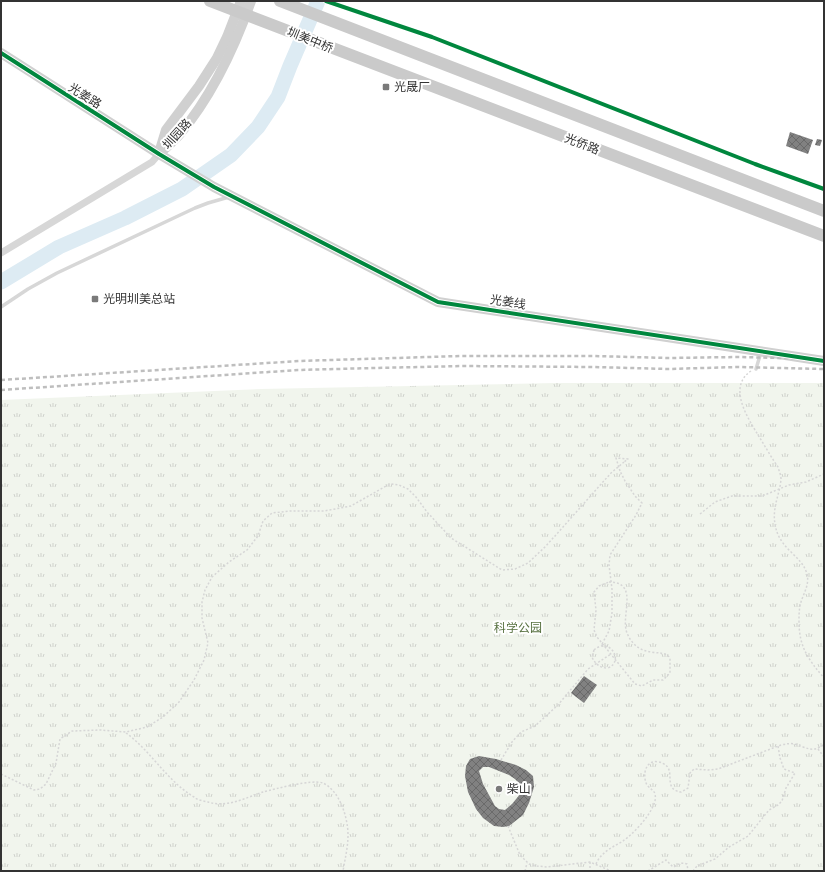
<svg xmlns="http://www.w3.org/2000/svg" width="825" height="872" viewBox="0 0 825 872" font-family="'Source Sans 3','Noto Sans SC',sans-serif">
<defs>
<pattern id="grass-tufts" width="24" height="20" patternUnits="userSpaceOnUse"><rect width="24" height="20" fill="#f1f5ed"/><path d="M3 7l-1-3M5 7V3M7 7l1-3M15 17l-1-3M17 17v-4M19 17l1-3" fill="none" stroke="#cfd2cc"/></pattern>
<pattern id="building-cross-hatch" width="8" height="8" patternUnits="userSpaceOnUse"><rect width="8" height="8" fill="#818181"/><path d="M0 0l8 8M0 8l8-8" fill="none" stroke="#6a6a6a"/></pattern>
</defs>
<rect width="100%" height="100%" fill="#fff"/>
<!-- grass -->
<polygon fill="url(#grass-tufts)" points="554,383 824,383 824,871 1,871 1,400 261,389"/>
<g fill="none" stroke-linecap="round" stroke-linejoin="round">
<!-- river -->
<polyline stroke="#ddebf3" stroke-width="15" points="1,282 59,247 125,218 182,189 231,155 258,127 278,97 290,66 318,1"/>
</g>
<!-- building -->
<g fill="url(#building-cross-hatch)" fill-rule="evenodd">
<polygon points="790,132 813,140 808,154 786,146"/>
<polygon points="817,139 822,140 820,146 815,145"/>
<polygon points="584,676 597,685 584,703 571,693"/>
<path d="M479 756 496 759 516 765 526 770 533 776 534 787 529 803 523 815 509 826 503 827 494 826 483 818 476 809 468 792 465 776 466 766 470 759ZM483 767H489L509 775 515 779 521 785V793L512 804 505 810 499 809 495 806 483 784 479 771Z"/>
</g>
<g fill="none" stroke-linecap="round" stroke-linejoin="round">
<!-- path -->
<g stroke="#d6d6d6" stroke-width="1.5" stroke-dasharray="2 2" stroke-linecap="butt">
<path d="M751 371C727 387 748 418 758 435 765 446 771 457 778 467 779 471 781 475 781 479 780 494 772 507 775 524 779 550 802 555 807 574 810 586 802 595 800 606 799 611 799 616 799 621 799 647 808 659 824 678"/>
<polyline points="700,514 715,502 732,496 762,496 789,485 806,482 824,474"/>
<polyline points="602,644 609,631 612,613 612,589 609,565 610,555 636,515 642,503 635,496 625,481 620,471"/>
<path d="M594 650 592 657C595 664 600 668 608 668"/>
<polyline points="824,706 824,718"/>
<path d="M126 733C151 751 167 781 194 797 197 800 203 801 208 802 227 808 245 798 263 792 275 789 312 779 323 783 340 791 348 818 348 835 348 847 345 859 343 871"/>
<polyline points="818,749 824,757"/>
<polyline points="501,760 512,742 521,732 535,726 558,705 588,669 611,654"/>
<polyline points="1,774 34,790 40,789 46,784 56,763 60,739 72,731 100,730 126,732 147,727 163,717 179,702 194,680 204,660 208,643 202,618 202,602 205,590 212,577 229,562 247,550 258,536 263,521 272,513 290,511 324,511 351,506 386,486 391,484 399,485 408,489 416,497 427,512 451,538 502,570 515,569 528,563 546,546 611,473 624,462"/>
<polyline points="508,826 520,855 529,864 537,866 547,867 590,862 611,871"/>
<polyline points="590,862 590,871"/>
<path d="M596 864C601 852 613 847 623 841 633 834 649 817 653 806 655 803 656 798 655 794 654 790 650 789 647 785 643 778 644 764 653 762 656 761 660 762 662 763 678 769 661 789 681 792L688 788 690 773 694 769 708 770 718 769 781 745C786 744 790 743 794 744 806 747 813 754 824 744"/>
<polyline points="525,871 527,863"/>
<path d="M648 871 666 860 672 866 674 867C678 864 682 862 687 864L688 871"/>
<polyline points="693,871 697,866 715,859 729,847 748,836 769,810 778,805 782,801 786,788 795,773 784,769 780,758 778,746"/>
</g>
<!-- lane -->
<g stroke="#d7d7d7" stroke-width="3.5">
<polyline points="1,307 28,289 57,273 195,208 208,203 229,197"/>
<polyline points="756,369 761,352"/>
</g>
<!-- street -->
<polyline stroke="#d7d7d7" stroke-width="7" points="1,253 152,162 159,154"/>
<!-- secondary -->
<g stroke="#d0d0d0" stroke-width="10">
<polyline points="1,53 159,154 214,187 438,302 824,361"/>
<polyline points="159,153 166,130 199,86 217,58 227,37 241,1"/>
<path d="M159 154C165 148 173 142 179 135 212 96 234 49 251 1"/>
</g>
<!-- primary -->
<g stroke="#cacaca" stroke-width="12">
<polyline points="210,1 824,236"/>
<polyline points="280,1 824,211"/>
</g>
<!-- rail -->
<g stroke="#bebebe" stroke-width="2.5" stroke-dasharray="4 3" stroke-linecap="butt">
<polyline points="1,380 299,361 460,356 594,356 668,358 737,357 824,359"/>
<polyline points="1,390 298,370 374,368 464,366 594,367 668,369 738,367 824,369"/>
</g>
<!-- path-bridge -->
<g stroke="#d6d6d6" stroke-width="1.5" stroke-dasharray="2 2" stroke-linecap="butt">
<polyline points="620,471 616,458 628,459 624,462"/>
<path d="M609 582C640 582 620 616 627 633 639 661 663 647 670 658V673L663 680H653L642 686 635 684 597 637 594 630 596 610 594 592 599 586Z"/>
<path d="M594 650C609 636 625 661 608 668"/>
</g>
<!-- cycleway casing -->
<g stroke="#fff" stroke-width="6">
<g id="cycleway">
<polyline points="326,1 432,37 755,164 824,189"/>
<polyline points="1,53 159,154 214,187 438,302 824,361"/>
</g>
</g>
<!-- cycleway -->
<use href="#cycleway" stroke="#00873e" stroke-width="4"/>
</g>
<!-- markers -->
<g fill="#7a7a7a" stroke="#fff" stroke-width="1.5">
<rect x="382" y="83" width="8" height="8" rx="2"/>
<rect x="91" y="295" width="8" height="8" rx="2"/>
<circle cx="499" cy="789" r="4"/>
</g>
<g text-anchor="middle" stroke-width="4" stroke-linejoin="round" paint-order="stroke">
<!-- street labels -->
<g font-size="12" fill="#333" stroke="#fff">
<text transform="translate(310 40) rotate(22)" y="4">圳美中桥</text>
<text transform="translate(85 96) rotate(32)" y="4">光姜路</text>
<text transform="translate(177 134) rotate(-48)" y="4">圳园路</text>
<text transform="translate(582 144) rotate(21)" y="4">光侨路</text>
<text transform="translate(508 302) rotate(9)" y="4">光姜线</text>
</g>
<!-- poi labels -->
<g font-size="12" fill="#333" stroke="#fff" text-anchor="start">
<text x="394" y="91">光晟厂</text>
<text x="103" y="303">光明圳美总站</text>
<text x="507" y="793">柴山</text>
</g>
<!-- park labels -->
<g font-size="12" fill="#56703f" stroke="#fff">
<text x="518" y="632">科学公园</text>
</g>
</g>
<!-- border -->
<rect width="825" height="872" fill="none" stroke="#333333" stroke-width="4"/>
</svg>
